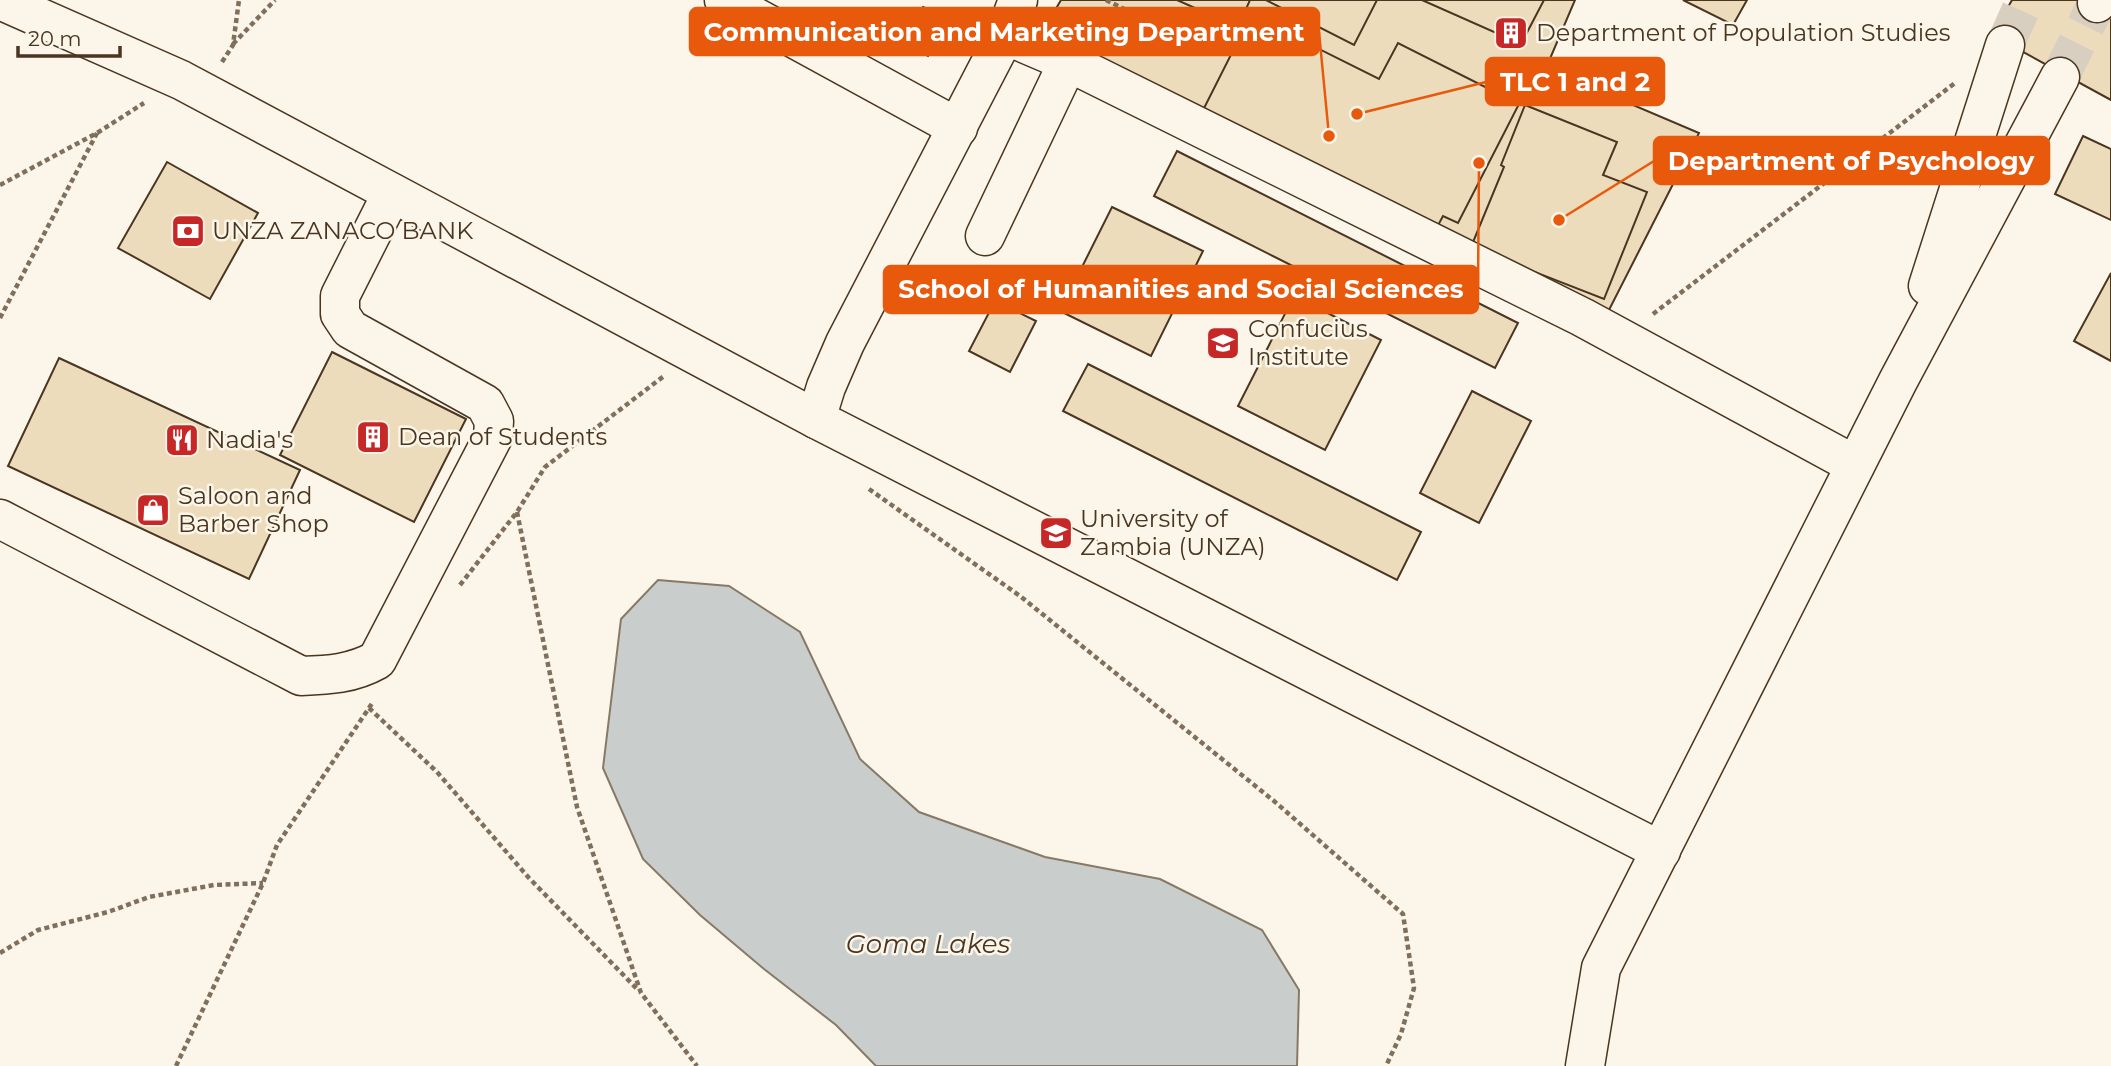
<svg xmlns="http://www.w3.org/2000/svg" width="2111" height="1066" viewBox="0 0 2111 1066" font-family="Montserrat,sans-serif">
<rect width="100%" height="100%" fill="#fbf6e9"/>
<!-- water -->
<polygon fill="#c9cecd" stroke="#887966" stroke-width="2" points="658,580 729,586 800,632 860,759 919,812 1045,857 1160,879 1262,930 1299,990 1297,1066 876,1066 836,1025 764,969 700,915 643,859 603,768 621,619"/>
<!-- building -->
<g fill="#ecdcbc" stroke="#4a3520" stroke-width="2">
<polygon points="1061,0 1575,0 1546,68 1699,133 1609,310 1037,41"/>
<polygon points="1177,0 1250,0 1238,27"/>
<polygon points="1266,0 1377,0 1354,45"/>
<polygon points="1422,0 1544,0 1521,44"/>
<polygon points="1683,0 1747,0 1733,25"/>
<polygon points="2012,0 2089,0 2111,12 2111,100 1992,35"/>
<polygon points="923,7 946,19 928,56 905,44"/>
<polygon points="1251,15 1379,79 1398,43 1519,104 1458,223 1443,216 1435,231 1196,124"/>
<polygon points="1525,105 1617,142 1603,175 1647,192 1604,299 1471,247 1504,167 1501,165"/>
<polygon points="2083,136 2111,149 2111,220 2055,194"/>
<polygon points="1177,151 1518,323 1495,368 1154,196"/>
<polygon points="167,162 258,213 210,299 118,248"/>
<polygon points="1112,207 1203,251 1151,356 1060,311"/>
<polygon points="2111,273 2111,361 2074,341"/>
<polygon points="1294,296 1381,340 1325,450 1238,406"/>
<polygon points="995,301 1036,321 1010,372 969,351"/>
<polygon points="332,352 466,419 414,522 280,455"/>
<polygon points="59,358 300,470 249,579 8,466"/>
<polygon points="1088,364 1421,532 1397,580 1063,411"/>
<polygon points="1472,391 1531,421 1479,523 1420,493"/>
</g>
<g fill="none" stroke-linecap="round" stroke-linejoin="round">
<!-- minor-tunnel -->
<g stroke="#d8cfc1" stroke-width="38" stroke-dasharray="38 19" stroke-linecap="butt">
<polyline points="2005,45 2025,0"/>
<polyline points="2060,77 2097,3"/>
</g>
<!-- minor casing -->
<g stroke="#4a3520" stroke-width="41">
<g id="minor">
<polyline points="0,0 181,80 816,419 1661,851"/>
<polyline points="724,0 958,128"/>
<polyline points="2097,3 2099,0"/>
<polyline points="1068,62 1582,317 1855,465"/>
<polyline points="985,236 1068,62 1005,35"/>
<polyline points="1928,286 2005,45"/>
<polyline points="816,419 826,387 845,343 1005,35 1018,0"/>
<path d="M0 519 301 676C329 675 352 674 377 660L493 437 494 421 485 404 350 329 340 314V296L392 193"/>
<polyline points="1585,1066 1601,968 1898,381 2060,77"/>
</g>
</g>
<!-- path -->
<g stroke="#7f6f5c" stroke-width="4.5" stroke-dasharray="5 3.5" stroke-linecap="butt">
<polyline points="1106,0 1214,54"/>
<polyline points="233,44 275,0"/>
<polyline points="222,62 233,45 239,0"/>
<polyline points="0,185 97,133 144,103"/>
<polyline points="1653,314 1955,83"/>
<polyline points="0,318 97,133"/>
<polyline points="869,489 1020,596 1274,801 1403,914 1414,988 1401,1034 1386,1066"/>
<polyline points="517,512 577,807 641,993 697,1066"/>
<polyline points="460,585 517,512 545,467 664,376"/>
<polyline points="369,708 437,772 529,878 638,990"/>
<polyline points="0,953 38,930 108,912 149,897 214,885 263,883"/>
<polyline points="176,1066 263,883 277,845 373,702"/>
</g>
<!-- minor -->
<use href="#minor" stroke="#fbf6e9" stroke-width="38"/>
</g>
<!-- icons -->
<defs>
<g id="building-square" transform="scale(1.75)"><rect x="-9" y="-9" width="18" height="18" rx="4" fill="#c62828" stroke="#fbf6e9"/><path d="M-4-6H4V6H1V3H-1V6H-4ZM-2.5-4.3h1.7v1.8h-1.7ZM.8-4.3h1.7v1.8H.8ZM-2.5-1h1.7V.8h-1.7ZM.8-1h1.7V.8H.8Z" fill="#fff"/></g>
<g id="bank-square" transform="scale(1.75)"><rect x="-9" y="-9" width="18" height="18" rx="4" fill="#c62828" stroke="#fbf6e9"/><path d="M-6-4H6V4H-6ZM0-2.3a2.3 2.3 0 1 0 0 4.6a2.3 2.3 0 1 0 0-4.6Z" fill="#fff"/></g>
<g id="university-square" transform="scale(1.75)"><rect x="-9" y="-9" width="18" height="18" rx="4" fill="#c62828" stroke="#fbf6e9"/><path d="M0-5L7-2L0 1L-7-2ZM-4 1L0 2.5L4 1V4Q0 6-4 4Z" fill="#fff"/></g>
<g id="restaurant-square" transform="scale(1.75)"><rect x="-9" y="-9" width="18" height="18" rx="4" fill="#c62828" stroke="#fbf6e9"/><path d="M-5-6h1v4h1v-4h1v4h1v-4h1v5L-1.5 .5V6h-2V.5L-5-1ZM5-6V6H3V1.5H1.5Q1.5-4 5-6Z" fill="#fff"/></g>
<g id="shop-square" transform="scale(1.75)"><rect x="-9" y="-9" width="18" height="18" rx="4" fill="#c62828" stroke="#fbf6e9"/><path d="M-5-2.5h2.3a2.7 3.5 0 0 1 5.4 0H5L5.5 6h-11ZM-1.5-2.5h3a1.5 2.3 0 0 0-3 0Z" fill="#fff"/></g>
</defs>
<g fill-rule="evenodd">
<use href="#building-square" x="1511" y="33"/>
<use href="#bank-square" x="188" y="231"/>
<use href="#university-square" x="1223" y="343"/>
<use href="#building-square" x="373" y="437"/>
<use href="#restaurant-square" x="182" y="440"/>
<use href="#shop-square" x="153" y="510"/>
<use href="#university-square" x="1056" y="533"/>
</g>
<g text-anchor="middle" stroke-width="5" stroke-linejoin="round" paint-order="stroke">
<!-- poi labels -->
<g font-size="24" fill="#4a3520" stroke="#fbf6e9" text-anchor="start">
<text x="1536" y="41">Department of Population Studies</text>
<text x="212" y="239">UNZA ZANACO BANK</text>
<text x="1248" y="337">Confucius<tspan x="1248" dy="28">Institute</tspan></text>
<text x="398" y="445">Dean of Students</text>
<text x="206" y="448">Nadia's</text>
<text x="178" y="504">Saloon and<tspan x="178" dy="28">Barber Shop</tspan></text>
<text x="1080" y="527">University of<tspan x="1080" dy="28">Zambia (UNZA)</tspan></text>
</g>
<!-- water labels -->
<g font-size="26" font-style="italic" fill="#4a3520" stroke="#fbf6e9">
<text x="928" y="953">Goma Lakes</text>
</g>
</g>
<!-- callouts -->
<path fill="none" stroke="#e8590c" stroke-width="2.5" d="M1329 136L1319 32M1357 114L1486 82M1559 220L1654 161M1479 163L1478 289"/>
<g fill="#e8590c" stroke="#fbf6e9" stroke-width="2.5">
<circle cx="1329" cy="136" r="7"/>
<circle cx="1357" cy="114" r="7"/>
<circle cx="1559" cy="220" r="7"/>
<circle cx="1479" cy="163" r="7"/>
</g>
<g fill="#e8590c" stroke="#e8590c" stroke-width="2.5">
<rect x="690" y="8" width="629" height="47" rx="7"/>
<rect x="1486" y="58" width="178" height="47" rx="7"/>
<rect x="1654" y="137" width="395" height="47" rx="7"/>
<rect x="884" y="266" width="594" height="47" rx="7"/>
</g>
<g font-size="26" text-anchor="middle" font-weight="bold" fill="#fff">
<text x="1004" y="41">Communication and Marketing Department</text>
<text x="1575" y="91">TLC 1 and 2</text>
<text x="1851" y="170">Department of Psychology</text>
<text x="1181" y="298">School of Humanities and Social Sciences</text>
</g>
<!-- scale -->
<path d="M18 46v10h102v-10" fill="none" stroke="#4a3520" stroke-width="3.5"/>
<text x="28" y="46" font-size="21" fill="#4a3520" stroke="#fbf6e9" stroke-width="5" paint-order="stroke">20 m</text>
</svg>
